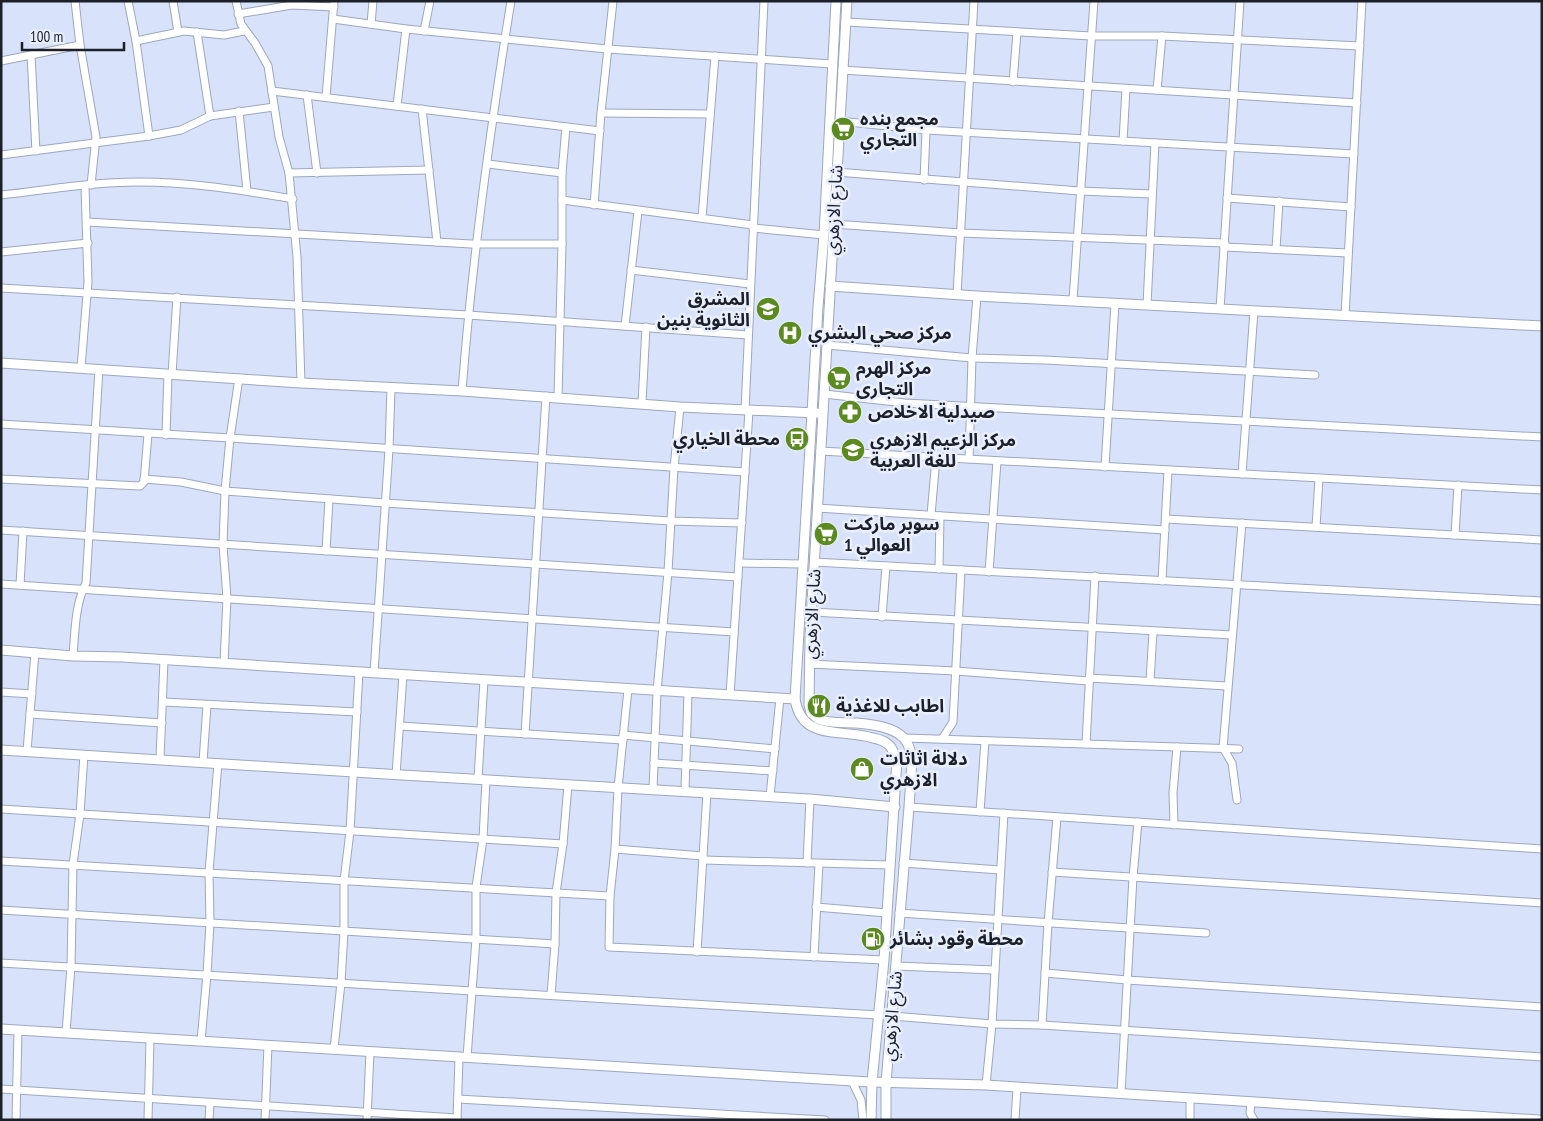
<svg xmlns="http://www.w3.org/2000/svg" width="1543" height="1121" viewBox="0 0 1543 1121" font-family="'PT Sans Narrow','Noto Sans Arabic',sans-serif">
<rect width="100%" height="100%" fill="#d8e2fa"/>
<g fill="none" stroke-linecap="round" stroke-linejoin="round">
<!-- minor casing -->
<g stroke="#9da7bd" stroke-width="9">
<g id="minor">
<polyline points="75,1 80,45 96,137 91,185"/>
<polyline points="128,1 136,41 149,136"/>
<polyline points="173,1 178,32"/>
<polyline points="236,1 241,24 255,43 268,66 279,137 289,173 297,257 301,383"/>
<polyline points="238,14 292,5 334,7"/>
<polyline points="333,19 406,29 607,49 832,64"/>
<polyline points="846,22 1091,36 1162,36 1360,46"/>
<polyline points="371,24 373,1"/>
<polyline points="424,31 430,1"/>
<polyline points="197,32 210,116"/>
<polyline points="136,41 184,31 224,35 244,31"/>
<polyline points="31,55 36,151"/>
<polyline points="1,61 80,45"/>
<polyline points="842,70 1357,103"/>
<polyline points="1013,82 1017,32"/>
<polyline points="1157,90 1162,36"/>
<polyline points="272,91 600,131"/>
<polyline points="307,95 317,173"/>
<polyline points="326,97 334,1"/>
<polyline points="397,106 406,29"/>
<polyline points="422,109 437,242"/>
<polyline points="239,111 247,191"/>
<polyline points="601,113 710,114"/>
<polyline points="839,121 926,130 1354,154"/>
<polyline points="1123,141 1126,89"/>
<polyline points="1,155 149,136 181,130 210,116 274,107"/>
<polyline points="488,164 562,173"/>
<polyline points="836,172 1080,191 1152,194"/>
<polyline points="289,173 429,170"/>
<polyline points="924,180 926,130"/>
<path d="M1 195C46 190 92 182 138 182 190 182 241 190 293 199"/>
<polyline points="1227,198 1351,207"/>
<polyline points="562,200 753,225"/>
<polyline points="594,205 601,113 613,1"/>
<polyline points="702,218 715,56"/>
<polyline points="87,222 471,244 562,244"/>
<polyline points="833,224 961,233 1225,243"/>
<polyline points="753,228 824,235"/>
<polyline points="1224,247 1348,253"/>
<polyline points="1276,249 1279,201"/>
<polyline points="1,252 88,243"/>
<polyline points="631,270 750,284"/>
<polyline points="1,288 468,315 748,335"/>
<polyline points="957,294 974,1"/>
<polyline points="1073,300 1094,1"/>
<polyline points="1147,305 1155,143"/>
<polyline points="1220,309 1240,1"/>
<polyline points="1345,316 1362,1"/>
<polyline points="625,326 638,211"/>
<polyline points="827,345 972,358 1045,360 1315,375"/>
<polyline points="81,368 88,282 85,186"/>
<polyline points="172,374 177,297"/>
<path d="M462 391C472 260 490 130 511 1"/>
<polyline points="824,394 905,403 1542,437"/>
<polyline points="558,397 562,244 562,173 566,127"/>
<polyline points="642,403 646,327"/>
<polyline points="745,410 764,1"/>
<polyline points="1,424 230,438 745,472"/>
<polyline points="166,435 168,374"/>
<polyline points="820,451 1542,490"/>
<polyline points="969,459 972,358 977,296"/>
<polyline points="1105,467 1115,303"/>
<polyline points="1242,474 1254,311"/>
<polyline points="1,479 140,486 144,482 148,434"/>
<polyline points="144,479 181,482 225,491 385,503 670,521 742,523"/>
<polyline points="817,508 1165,530"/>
<polyline points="931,515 936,458"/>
<polyline points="1166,519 1542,540"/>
<polyline points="1316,527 1319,478"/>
<polyline points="1,530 738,577"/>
<polyline points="1455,535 1458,485"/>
<polyline points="326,551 329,499"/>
<polyline points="814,562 1542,601"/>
<polyline points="739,563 802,564"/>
<polyline points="939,569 940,516"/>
<polyline points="989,572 997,461"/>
<polyline points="1162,581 1168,470"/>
<polyline points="1,584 734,632"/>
<polyline points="20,585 23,531"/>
<polyline points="812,612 1232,635"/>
<polyline points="882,617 886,566"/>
<path d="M73 656C75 632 75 604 86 583L99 369"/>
<polyline points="224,663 227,598 223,545 225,491 230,438 239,378"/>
<polyline points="809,664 956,671 1089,681"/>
<polyline points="374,673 389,449 391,388"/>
<polyline points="1089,678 1227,686"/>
<polyline points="1150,681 1153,632"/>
<polyline points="628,689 618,788 615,849 610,896 609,947 884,960"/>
<polyline points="1,692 32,694"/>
<polyline points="730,695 749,411"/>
<polyline points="163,702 357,712"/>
<polyline points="30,714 162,723"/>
<polyline points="400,726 623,740"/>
<polyline points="525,734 546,396"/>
<polyline points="623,735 775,749"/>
<polyline points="905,738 1239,749"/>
<polyline points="942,739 953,722 961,570"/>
<polyline points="1086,744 1095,576"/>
<polyline points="27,751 35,652"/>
<polyline points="160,759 164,660"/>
<polyline points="203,762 207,705"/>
<polyline points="654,763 773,771"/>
<polyline points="396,775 403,675"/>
<polyline points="478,779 484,680"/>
<polyline points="653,789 657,691 668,572 674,468 680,407"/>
<polyline points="685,791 688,693"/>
<polyline points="770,796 780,698"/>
<polyline points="1237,800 1232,763 1223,748 1242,523"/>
<polyline points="909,807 1542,849"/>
<polyline points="1,809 563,844"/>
<polyline points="980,812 985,741"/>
<polyline points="1174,825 1173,793 1177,747"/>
<polyline points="615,849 703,856"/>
<polyline points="703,860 890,865"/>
<polyline points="1,861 610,896"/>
<polyline points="807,863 810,799"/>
<polyline points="903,863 1000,870"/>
<polyline points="1052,872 1542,903"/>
<polyline points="816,907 887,913"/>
<polyline points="1,910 555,944"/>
<polyline points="899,913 1206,933"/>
<polyline points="697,952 707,793"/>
<polyline points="814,957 819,864"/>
<polyline points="1,963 878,1015"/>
<polyline points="896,966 994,970"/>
<polyline points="1045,973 1127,980 1542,1007"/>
<polyline points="551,995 555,944 556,893 563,844 568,785"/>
<polyline points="892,1016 992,1024 1042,1025 1542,1057"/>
<polyline points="1042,1025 1048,923 1057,817"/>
<polyline points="66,1033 71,966 73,864 80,814 84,755"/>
<polyline points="201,1041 207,974 210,923 209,872 218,763"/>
<polyline points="334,1049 341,983 344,931 344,881 350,831 359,672"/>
<polyline points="467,1057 476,939 476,887 483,839 486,780"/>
<polyline points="852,1081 861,1100 863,1120"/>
<polyline points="986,1085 992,1024 1004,813"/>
<polyline points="1,1089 457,1118"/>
<polyline points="1121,1094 1133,877 1138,822"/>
<polyline points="458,1099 825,1120"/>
<polyline points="1251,1102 1250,1113 1254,1120"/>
<polyline points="16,1120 18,1030"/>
<polyline points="148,1120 150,1038"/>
<polyline points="209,1120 210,1103"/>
<polyline points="265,1120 268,1045"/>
<polyline points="367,1120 370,1051"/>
<polyline points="457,1120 459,1057"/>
<polyline points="1015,1120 1017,1088"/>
<polyline points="1190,1120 1190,1098"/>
</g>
</g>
<!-- tertiary casing -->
<g stroke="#9da7bd" stroke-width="11">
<g id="tertiary">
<path d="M836 1 824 235 818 307 812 413 795 699C802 742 841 728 873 738 879 739 885 741 890 746 893 750 895 755 897 760L884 960 872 1082 871 1120"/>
<path d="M847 1 810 637 809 705 811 713 818 719C829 724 844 722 856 723 923 728 912 752 909 807L886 1083V1120"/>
<polyline points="830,286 977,296 1542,326"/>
<polyline points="1,363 301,383 462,391 680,407 817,413"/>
<polyline points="1,650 73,656 122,657 795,699"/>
<polyline points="1,750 402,775 810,799 895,807"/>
<polyline points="1,1029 870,1082 986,1085 1539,1120"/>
</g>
</g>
<!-- minor -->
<use href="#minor" stroke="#fff" stroke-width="7"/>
<!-- tertiary -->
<use href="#tertiary" stroke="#fff" stroke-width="9"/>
</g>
<!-- icons -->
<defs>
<g id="supermarket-disc" transform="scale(1.25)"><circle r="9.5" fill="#5b8a1e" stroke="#e9effe"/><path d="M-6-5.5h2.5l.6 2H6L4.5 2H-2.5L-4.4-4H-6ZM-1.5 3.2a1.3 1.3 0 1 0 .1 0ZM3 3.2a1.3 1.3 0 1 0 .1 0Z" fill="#fff"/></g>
<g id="school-disc" transform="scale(1.25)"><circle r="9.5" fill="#5b8a1e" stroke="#e9effe"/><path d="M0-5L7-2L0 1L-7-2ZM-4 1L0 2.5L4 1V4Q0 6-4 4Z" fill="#fff"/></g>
<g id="hospital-disc" transform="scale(1.25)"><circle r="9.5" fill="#5b8a1e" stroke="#e9effe"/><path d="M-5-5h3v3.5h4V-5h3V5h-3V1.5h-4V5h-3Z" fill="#fff"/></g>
<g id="pharmacy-disc" transform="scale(1.25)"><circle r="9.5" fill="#5b8a1e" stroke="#e9effe"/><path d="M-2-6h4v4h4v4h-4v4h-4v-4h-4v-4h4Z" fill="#fff"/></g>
<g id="bus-disc" transform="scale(1.25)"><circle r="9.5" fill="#5b8a1e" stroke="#e9effe"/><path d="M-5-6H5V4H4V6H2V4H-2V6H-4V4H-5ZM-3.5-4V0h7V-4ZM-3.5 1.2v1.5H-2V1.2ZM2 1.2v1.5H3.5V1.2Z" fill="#fff"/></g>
<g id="university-disc" transform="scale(1.25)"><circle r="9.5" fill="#5b8a1e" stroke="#e9effe"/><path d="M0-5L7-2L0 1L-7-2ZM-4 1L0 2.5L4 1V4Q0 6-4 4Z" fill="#fff"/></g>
<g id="restaurant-disc" transform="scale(1.25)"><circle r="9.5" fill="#5b8a1e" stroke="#e9effe"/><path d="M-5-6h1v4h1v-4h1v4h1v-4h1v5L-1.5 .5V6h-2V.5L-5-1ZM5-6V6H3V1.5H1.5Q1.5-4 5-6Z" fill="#fff"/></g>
<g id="shop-disc" transform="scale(1.25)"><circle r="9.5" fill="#5b8a1e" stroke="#e9effe"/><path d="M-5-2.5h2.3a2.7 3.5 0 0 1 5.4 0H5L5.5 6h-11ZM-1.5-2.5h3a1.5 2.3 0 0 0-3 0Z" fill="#fff"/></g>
<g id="fuel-disc" transform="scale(1.25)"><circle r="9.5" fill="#5b8a1e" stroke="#e9effe"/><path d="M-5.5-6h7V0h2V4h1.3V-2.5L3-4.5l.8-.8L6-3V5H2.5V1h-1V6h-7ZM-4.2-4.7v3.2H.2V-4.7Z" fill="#fff"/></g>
</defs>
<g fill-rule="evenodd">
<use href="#supermarket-disc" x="843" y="129"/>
<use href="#school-disc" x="768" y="309"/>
<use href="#hospital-disc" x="790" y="333"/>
<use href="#supermarket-disc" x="839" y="378"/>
<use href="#pharmacy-disc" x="850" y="412"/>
<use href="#bus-disc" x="797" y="439"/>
<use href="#university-disc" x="853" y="450"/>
<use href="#supermarket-disc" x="826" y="534"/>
<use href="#restaurant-disc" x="819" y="706"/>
<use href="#shop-disc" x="862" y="769"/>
<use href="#fuel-disc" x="873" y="939"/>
</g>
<g text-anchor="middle" stroke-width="5" stroke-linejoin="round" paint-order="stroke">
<!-- poi labels -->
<g font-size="18" font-weight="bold" fill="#1c2029" stroke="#e9effe" text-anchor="start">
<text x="860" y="125">مجمع بنده<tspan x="860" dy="21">التجاري</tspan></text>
<text x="750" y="305" text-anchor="end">المشرق<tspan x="750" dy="21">الثانوية بنين</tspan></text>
<text x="808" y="339">مركز صحي البشري</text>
<text x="856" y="374">مركز الهرم<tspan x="856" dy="21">التجارى</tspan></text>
<text x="868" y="418">صيدلية الاخلاص</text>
<text x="780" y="445" text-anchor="end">محطة الخياري</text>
<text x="870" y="446">مركز الزعيم الازهري<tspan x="870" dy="21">للغة العربية</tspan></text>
<text x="844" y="530">سوبر ماركت<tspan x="844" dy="21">العوالي 1</tspan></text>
<text x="836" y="712">اطابب للاغذية</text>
<text x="880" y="765">دلالة اثاثات<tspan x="880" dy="21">الازهري</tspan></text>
<text x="890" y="945">محطة وقود بشائر</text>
</g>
<!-- street labels -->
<g font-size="18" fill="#1c2029" stroke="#e9effe">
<text transform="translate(834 210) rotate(-87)" y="6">شارع الازهري</text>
<text transform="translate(812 614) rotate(-87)" y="6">شارع الازهري</text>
<text transform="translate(892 1016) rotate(-85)" y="6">شارع الازهري</text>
</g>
</g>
<!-- border -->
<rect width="1543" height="1121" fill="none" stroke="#1c2029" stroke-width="5"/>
<!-- scale -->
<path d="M22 42v8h102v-8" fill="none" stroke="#1c2029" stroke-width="2.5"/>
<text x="30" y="42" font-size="15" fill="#1c2029" stroke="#e9effe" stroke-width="4" paint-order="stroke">100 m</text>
</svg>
